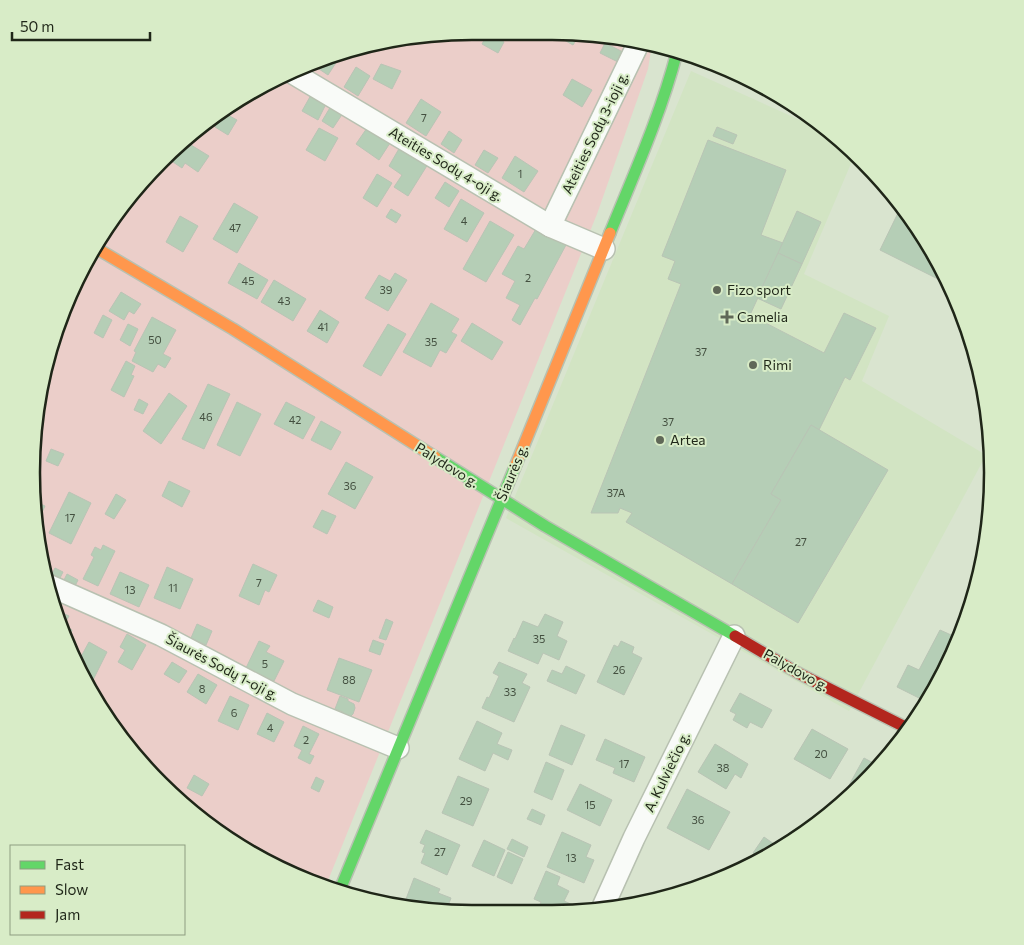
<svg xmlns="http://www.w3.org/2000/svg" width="1024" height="945" viewBox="0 0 1024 945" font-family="Commissioner,sans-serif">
<rect width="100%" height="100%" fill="#d9e4cf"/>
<!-- built -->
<polygon fill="#d2e4c3" points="691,71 831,134 855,154 804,274 889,316 862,381 986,455 849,711 506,518"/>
<!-- green -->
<polygon fill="#ebcec9" points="472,31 638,40 652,44 648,69 597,214 325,888 252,854 181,804 106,718 65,641 40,558 32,444 46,358 77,277 141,182 204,122 278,77 386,40"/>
<!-- building -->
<g fill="#b5ceb6" stroke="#b9c4b5">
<polygon points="488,33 504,42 498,53 482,44"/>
<polygon points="557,36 578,37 573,45"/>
<polygon points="605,43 623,52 618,62 600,53"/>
<polygon points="341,55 328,75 313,65"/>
<polygon points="381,64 401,71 392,89 373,79"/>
<polygon points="356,67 370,76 358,96 344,87"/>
<polygon points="572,79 592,90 582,107 563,95"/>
<polygon points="311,95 326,104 318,120 302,111"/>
<polygon points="421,99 441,112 426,136 406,123"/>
<polygon points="331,106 343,113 333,128 322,121"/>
<polygon points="224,113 237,120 228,135 215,127"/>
<polygon points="717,127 737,135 733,144 713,136"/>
<polygon points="319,128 338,138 325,161 306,150"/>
<polygon points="367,128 390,143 379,160 356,144"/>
<polygon points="449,131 462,140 454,153 441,144"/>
<polygon points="708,140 786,170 761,235 783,243 750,315 824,353 844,313 876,328 850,380 845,377 819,430 811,425 771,494 781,500 732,584 626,522 632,513 620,508 618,513 591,513 681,284 668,279 675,261 662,256"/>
<polygon points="181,144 189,148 191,145 209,156 198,172 185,163 182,168 167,158"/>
<polygon points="400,147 428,164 408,196 394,187 402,175 389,166"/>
<polygon points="484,150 498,158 488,173 475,165"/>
<polygon points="515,156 538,171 524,192 502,178"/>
<polygon points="159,165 146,190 138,186 141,182"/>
<polygon points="377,174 392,183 377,207 363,198"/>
<polygon points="445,182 459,191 449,207 435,198"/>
<polygon points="461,199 484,213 467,242 444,229"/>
<polygon points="234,203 258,217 237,253 213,239"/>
<polygon points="391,209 401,215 396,223 386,217"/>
<polygon points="797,211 821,222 802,264 778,253"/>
<polygon points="898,213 913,221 919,228 944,276 942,281 880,250"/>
<polygon points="180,216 198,226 183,252 166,242"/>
<polygon points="490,221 514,235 486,282 463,269"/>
<polygon points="536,229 566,245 537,299 535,298 520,325 512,320 520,305 506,298 515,281 502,274 518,246 524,249"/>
<polygon points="778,253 802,264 781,309 757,298"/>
<polygon points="239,263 268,280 257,299 228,283"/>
<polygon points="395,273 407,280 388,311 365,298 379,275 390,281"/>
<polygon points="274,280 306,299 293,321 261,302"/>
<polygon points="121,292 141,304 134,314 129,311 124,320 109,311"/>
<polygon points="431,303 459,319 451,332 457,335 446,353 440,350 431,367 403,352"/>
<polygon points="320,310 339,322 327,343 307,331"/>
<polygon points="103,315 112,320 103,338 94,333"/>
<polygon points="152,317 176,330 163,354 171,358 165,368 158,364 153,372 132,361 136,352 134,351"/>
<polygon points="472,323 503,342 492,360 461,341"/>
<polygon points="128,324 138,329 130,346 120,340"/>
<polygon points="388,324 406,334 381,376 363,366"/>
<polygon points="126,361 135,366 131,375 134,376 124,397 111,390"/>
<polygon points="208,384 230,394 204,449 182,439"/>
<polygon points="169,393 187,406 161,444 143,431"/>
<polygon points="139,399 148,404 143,414 134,410"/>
<polygon points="237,402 261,414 240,456 217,445"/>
<polygon points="286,402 315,417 303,439 274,424"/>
<polygon points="321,421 341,432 331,450 311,440"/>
<polygon points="811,425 888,470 798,623 732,584 781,500 771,494"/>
<polygon points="51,449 64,454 58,466 46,461"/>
<polygon points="346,462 373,477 355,509 328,494"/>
<polygon points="169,481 190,491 182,507 162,496"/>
<polygon points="69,492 91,503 71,544 49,533"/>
<polygon points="116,494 126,500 114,519 105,514"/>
<polygon points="36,502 45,506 37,523"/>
<polygon points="322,510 336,516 327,534 313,527"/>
<polygon points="103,545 115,551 98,586 83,579 94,557 91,555 95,547 101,550"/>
<polygon points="253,564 277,575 269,592 265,590 259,605 239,596"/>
<polygon points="167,567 193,579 180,609 154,598"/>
<polygon points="55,568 63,572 59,580 51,576"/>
<polygon points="120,572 149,585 139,607 110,594"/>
<polygon points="67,574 78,580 74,588 63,582"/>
<polygon points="318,600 333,607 329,618 313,611"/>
<polygon points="58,611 69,616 64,625 72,630 66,643 56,613"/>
<polygon points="545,614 563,622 557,636 567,641 559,660 543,653 538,664 508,651 514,638 515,639 523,621 538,627"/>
<polygon points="386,619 393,622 386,640 379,638"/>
<polygon points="197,624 212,631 206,645 191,638"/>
<polygon points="940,630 960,639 927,702 897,687 908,665 919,670"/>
<polygon points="127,634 146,645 132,670 118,662 125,650 120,647"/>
<polygon points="373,640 384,644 380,655 369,651"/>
<polygon points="259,641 270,646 266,652 284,661 274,681 246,668"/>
<polygon points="621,641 634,647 632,653 642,658 624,695 597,682 614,645 618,647"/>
<polygon points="89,642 107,652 93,680 82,674 77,664"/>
<polygon points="339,658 372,670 359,702 327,690"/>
<polygon points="172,662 187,671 179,683 164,674"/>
<polygon points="499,662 527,674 522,683 530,687 514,722 482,708 487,697 489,698 499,676 493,673"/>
<polygon points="566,666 585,675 576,694 547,681 552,670 562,674"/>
<polygon points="198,674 217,685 206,704 187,692"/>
<polygon points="740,693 772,710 762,728 750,722 747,728 733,720 736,714 730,711"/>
<polygon points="230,696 249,705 238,730 218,721"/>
<polygon points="340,696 348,699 348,701 354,704 355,708 353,714 350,717 342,714 343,712 335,709"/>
<polygon points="267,713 284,722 274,742 257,734"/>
<polygon points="477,721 502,733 497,744 512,750 508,760 493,753 485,771 459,759"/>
<polygon points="561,725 585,735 572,765 549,755"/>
<polygon points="303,726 319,734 309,754 314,756 310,764 298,758 302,750 294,746"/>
<polygon points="812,729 848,749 830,779 794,759"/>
<polygon points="605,739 645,757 634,782 613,773 615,768 596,760"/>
<polygon points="715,744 748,764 741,778 735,774 726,789 698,772"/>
<polygon points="864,758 879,766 863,785 856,791 848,787"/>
<polygon points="546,762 564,770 552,800 534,792"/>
<polygon points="194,775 209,784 202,796 187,788"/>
<polygon points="458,776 489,789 473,826 442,813"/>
<polygon points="316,777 324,781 319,792 311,788"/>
<polygon points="580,784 612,800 600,826 567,810"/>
<polygon points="687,789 730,812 709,850 667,828"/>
<polygon points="532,809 545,815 541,825 527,819"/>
<polygon points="426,830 460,845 447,875 421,863 425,853 422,852 425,845 420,843"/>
<polygon points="562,832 591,845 586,857 594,860 584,883 547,867"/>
<polygon points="764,837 774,844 767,855 761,858 753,853"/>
<polygon points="512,839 528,847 524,857 507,849"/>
<polygon points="484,840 505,850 494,876 472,866"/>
<polygon points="508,852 523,859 512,884 497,877"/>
<polygon points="546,871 560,877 557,885 569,891 564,901 573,905 569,912 536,913 541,902 534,899"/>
<polygon points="414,878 440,889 438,893 451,898 446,911 415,910 403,907"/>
</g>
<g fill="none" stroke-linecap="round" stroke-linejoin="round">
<!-- street casing -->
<g stroke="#b8c1b1" stroke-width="24">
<g id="street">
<polyline points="291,72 550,226 604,249"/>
<polyline points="550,226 640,40"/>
<polyline points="48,585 161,635 292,704 398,748"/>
<polyline points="602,909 634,838 734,636"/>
</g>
</g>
<!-- fast casing -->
<g stroke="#b8c1b1" stroke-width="14">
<g id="fast">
<path d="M610 233C634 174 661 114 677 52"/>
<polyline points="435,457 545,526 735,636"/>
<polyline points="339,892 515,467"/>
</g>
</g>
<!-- slow casing -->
<g stroke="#b8c1b1" stroke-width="14">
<g id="slow">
<polyline points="96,248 233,329 435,457"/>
<polyline points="515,467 610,233"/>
</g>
</g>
<!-- jam casing -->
<g stroke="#b8c1b1" stroke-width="14">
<polyline id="jam" points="735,636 798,673 909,729"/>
</g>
<!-- street -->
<use href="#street" stroke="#f9fbf8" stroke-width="21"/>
<!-- fast -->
<use href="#fast" stroke="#63d668" stroke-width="11"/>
<!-- slow -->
<use href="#slow" stroke="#ff974d" stroke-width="11"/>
<!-- jam -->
<use href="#jam" stroke="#b3261e" stroke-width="11"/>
</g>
<!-- markers -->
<g fill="#606858" stroke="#d8ecc7" stroke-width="2">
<circle cx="717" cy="290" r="5"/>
<path d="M724.5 309.5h5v5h5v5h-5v5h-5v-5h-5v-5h5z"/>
<circle cx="753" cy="365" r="5"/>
<circle cx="660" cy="440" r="5"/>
</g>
<g text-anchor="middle" stroke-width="4" stroke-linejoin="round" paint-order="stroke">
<!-- number labels -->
<g font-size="11" fill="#445040">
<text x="424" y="122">7</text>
<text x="520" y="178">1</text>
<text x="464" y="225">4</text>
<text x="235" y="232">47</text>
<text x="528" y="282">2</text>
<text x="248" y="285">45</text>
<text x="386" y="294">39</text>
<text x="284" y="305">43</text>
<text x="323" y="331">41</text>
<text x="155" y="344">50</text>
<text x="431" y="346">35</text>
<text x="701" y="356">37</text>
<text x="206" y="421">46</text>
<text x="295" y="424">42</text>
<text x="668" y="426">37</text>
<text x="350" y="490">36</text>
<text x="616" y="497">37A</text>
<text x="70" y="522">17</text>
<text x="801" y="546">27</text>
<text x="259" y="587">7</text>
<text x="173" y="592">11</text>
<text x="130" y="594">13</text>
<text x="539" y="643">35</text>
<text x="265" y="668">5</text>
<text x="619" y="674">26</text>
<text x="349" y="684">88</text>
<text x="202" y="693">8</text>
<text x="510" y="696">33</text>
<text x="234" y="717">6</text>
<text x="270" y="732">4</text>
<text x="306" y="744">2</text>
<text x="821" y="758">20</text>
<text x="624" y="768">17</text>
<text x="723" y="772">38</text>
<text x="466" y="805">29</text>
<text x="590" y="809">15</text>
<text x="698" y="824">36</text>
<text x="440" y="856">27</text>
<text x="571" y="862">13</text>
</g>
<!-- street labels -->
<g font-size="14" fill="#1f2618" stroke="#d8ecc7">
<text transform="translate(595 133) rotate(-64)" y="5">Ateities Sodų 3-ioji g.</text>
<text transform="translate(446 164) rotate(31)" y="5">Ateities Sodų 4-oji g.</text>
<text transform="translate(447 465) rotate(32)" y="5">Palydovo g.</text>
<text transform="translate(512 473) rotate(-67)" y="5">Šiaurės g.</text>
<text transform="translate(222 667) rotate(28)" y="5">Šiaurės Sodų 1-oji g.</text>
<text transform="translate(796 670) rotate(29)" y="5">Palydovo g.</text>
<text transform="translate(667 772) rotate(-64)" y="5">A. Kulviečio g.</text>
</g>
<!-- poi labels -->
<g font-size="14" fill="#1f2618" stroke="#d8ecc7" text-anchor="start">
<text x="727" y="295">Fizo sport</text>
<text x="737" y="322">Camelia</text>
<text x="763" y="370">Rimi</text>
<text x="670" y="445">Artea</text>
</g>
</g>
<!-- crop -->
<path d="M0 0H1024V945H0ZM472 40H552A432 432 0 0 1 984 472V473A432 432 0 0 1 552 905H472A432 432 0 0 1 40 473V472A432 432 0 0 1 472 40Z" fill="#d8ecc7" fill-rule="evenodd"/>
<path fill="none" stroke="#1f2618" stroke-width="2.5" d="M472 40H552A432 432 0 0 1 984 472V473A432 432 0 0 1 552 905H472A432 432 0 0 1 40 473V472A432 432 0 0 1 472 40Z"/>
<!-- legend -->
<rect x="10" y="845" width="175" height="90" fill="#d8ecc7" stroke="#8e9d81"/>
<rect x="20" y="861" width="25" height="8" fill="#63d668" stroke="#8e9d81"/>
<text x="55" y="870" font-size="15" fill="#1f2618">Fast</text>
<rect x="20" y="886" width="25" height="8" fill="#ff974d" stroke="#8e9d81"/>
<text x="55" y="895" font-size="15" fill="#1f2618">Slow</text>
<rect x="20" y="911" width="25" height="8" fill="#b3261e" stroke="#8e9d81"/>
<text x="55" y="920" font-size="15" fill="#1f2618">Jam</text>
<!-- scale -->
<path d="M12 32v8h138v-8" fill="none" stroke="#1f2618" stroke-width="2.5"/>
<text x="20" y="32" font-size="15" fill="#1f2618" stroke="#d8ecc7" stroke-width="4" paint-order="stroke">50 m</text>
</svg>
